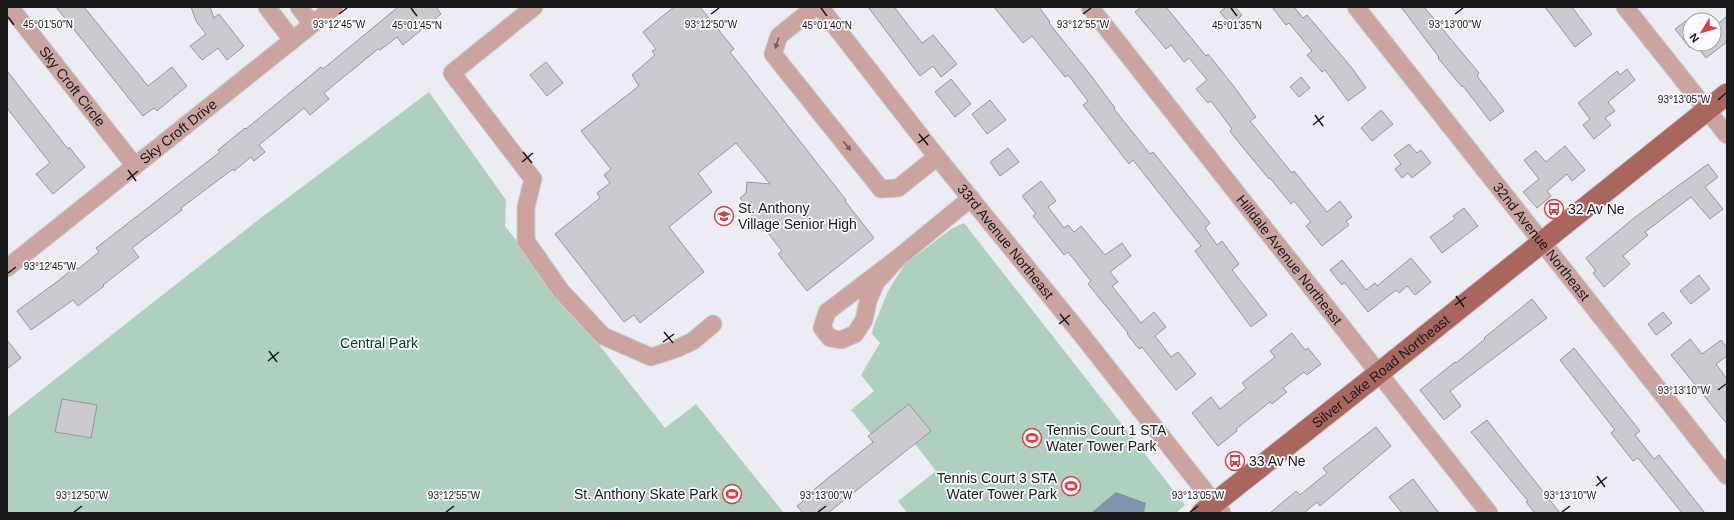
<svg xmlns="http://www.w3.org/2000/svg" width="1734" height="520" viewBox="0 0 1734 520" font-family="Helvetica,sans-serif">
<rect width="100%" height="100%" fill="#ecedf4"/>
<!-- green -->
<g fill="#afd0be">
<polygon points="429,92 506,200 505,226 665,428 696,404 784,513 7,513 7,417 262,217"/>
<polygon points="964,223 1185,505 1176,513 907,513 898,501 936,471 894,417 871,434 851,410 874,391 861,375 880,343 872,334 873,328 888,291 905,264 951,229"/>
</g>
<!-- water -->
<polygon fill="#7d95ab" points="1116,492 1146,503 1144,513 1091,513"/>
<!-- building -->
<g fill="#cccad1" stroke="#97959c">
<polygon points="56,7 84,7 148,86 172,67 187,86 157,111 154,108 143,116"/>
<polygon points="191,7 210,7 214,18 219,14 244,46 227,60 218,48 202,60 190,46 206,34 196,21"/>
<polygon points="398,7 436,7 441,14 403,45 397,37 380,50 378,49 324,93 329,99 310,115 304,108 259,145 265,152 254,161 251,157 234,171 233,169 181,208 182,210 132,248 139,257 103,285 104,286 78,306 73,300 31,330 17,311 58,281 76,266 78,269 99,252 96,248 220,152 218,150 245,128 246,129 321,67 323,69"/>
<polygon points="674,7 700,7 734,49 730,52 846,200 845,201 874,238 807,291 778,254 782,251 760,223 751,222 752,213 740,198 746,193 747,182 770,184 736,143 698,173 712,192 669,227 704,272 640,323 634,315 624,322 555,234 600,198 597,193 610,183 604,175 611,169 581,131 639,86 632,75 655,55 652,51 656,49 643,32"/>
<polygon points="868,7 894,7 922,43 933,35 957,64 941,77 933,66 920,76"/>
<polygon points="994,7 1039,7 1050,22 1049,23 1089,73 1115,108 1114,109 1150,154 1153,152 1210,223 1205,228 1217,245 1222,241 1239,264 1232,270 1267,315 1251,327 1195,251 1201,246 1133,160 1129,164 1101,128 1083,105 1088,101 1068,75 1065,77 1032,36 1023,43"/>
<polygon points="1141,7 1166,7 1206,56 1208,54 1232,84 1256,117 1250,121 1292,173 1294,171 1327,212 1340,201 1352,217 1346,221 1349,225 1322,246 1306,226 1311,222 1294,201 1291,204 1270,178 1269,179 1236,139 1230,131 1232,129 1211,101 1208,103 1196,89 1207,80 1189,58 1184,62 1171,45 1166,49 1135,12"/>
<polygon points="1226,7 1235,7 1242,15 1231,25 1220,12"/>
<polygon points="1272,7 1294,7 1303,18 1307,15 1352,68 1366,88 1348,101 1325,70 1322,72 1307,55 1312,51 1289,23 1286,25"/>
<polygon points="1401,7 1424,7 1479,73 1477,76 1504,111 1490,121 1463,86 1462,87 1438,58 1439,57"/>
<polygon points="1545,7 1572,7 1592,34 1575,47"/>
<polygon points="1727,16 1727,42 1706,58 1695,44 1714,44 1714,27"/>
<polygon points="1690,18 1690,48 1675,29"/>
<polygon points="546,62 563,83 547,96 530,75"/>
<polygon points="1627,69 1635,80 1608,102 1615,111 1605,118 1611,125 1594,139 1583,125 1590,119 1578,103 1617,71 1620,75"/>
<polygon points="7,71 68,149 69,147 85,167 53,194 36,174 50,163 7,108"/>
<polygon points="1301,77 1310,88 1299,97 1290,87"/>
<polygon points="951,79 971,104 955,117 935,92"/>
<polygon points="990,100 1006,120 987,134 972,114"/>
<polygon points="1381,110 1393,124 1372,141 1361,128"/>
<polygon points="1409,144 1417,153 1421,150 1431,163 1412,178 1408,173 1402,178 1395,169 1401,164 1394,155"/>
<polygon points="1565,146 1585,170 1572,181 1567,174 1547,191 1551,196 1537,208 1523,192 1539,179 1524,160 1536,151 1546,162"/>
<polygon points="1008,148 1019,162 1000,176 990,162"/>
<polygon points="1708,164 1718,177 1705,187 1723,209 1710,219 1691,197 1645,232 1648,235 1623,256 1630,264 1604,287 1593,273 1596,271 1586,258 1634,218"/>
<polygon points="1041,181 1056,201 1048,207 1064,228 1068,225 1074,232 1081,226 1105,255 1122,243 1131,256 1110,272 1118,282 1112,286 1141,323 1154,312 1166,327 1155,336 1171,357 1178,352 1196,374 1176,390 1142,347 1139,349 1127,334 1128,333 1088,284 1091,281 1068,252 1064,255 1033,216 1036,214 1022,196"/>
<polygon points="1464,208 1478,226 1442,253 1430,237 1455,219 1453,216"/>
<polygon points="1411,258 1431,282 1415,295 1407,286 1399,293 1396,290 1368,312 1344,282 1342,285 1330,270 1342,260 1366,290 1375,283 1377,286"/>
<polygon points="1699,275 1710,289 1691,304 1680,291"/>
<polygon points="1532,299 1547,318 1450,391 1461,406 1444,420 1420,390 1455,362 1456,363 1485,339 1484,338"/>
<polygon points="1663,312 1672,323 1656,335 1648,324"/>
<polygon points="1292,333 1305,350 1308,348 1321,364 1307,375 1304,372 1283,388 1287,392 1272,404 1270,402 1236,429 1237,431 1218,446 1192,413 1211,397 1220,409 1246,388 1242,383 1275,357 1270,351"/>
<polygon points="1690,339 1702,354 1721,340 1727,348 1727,356 1716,364 1727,379 1727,424 1671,355"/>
<polygon points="7,340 21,358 7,369"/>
<polygon points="1574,348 1640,431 1635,435 1654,459 1659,455 1705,513 1682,513 1638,458 1633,461 1611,433 1615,430 1560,360"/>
<polygon points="62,399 97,405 91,438 55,432"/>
<polygon points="909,404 931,431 828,513 803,513 797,506 813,493 812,491 873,442 868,436"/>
<polygon points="1487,420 1507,446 1560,513 1535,513 1526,502 1528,501 1471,432"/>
<polygon points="1376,427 1391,446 1320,506 1317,502 1304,513 1270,513 1296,491 1300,495 1327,473 1323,468"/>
<polygon points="1413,479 1439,513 1402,513 1389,497"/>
</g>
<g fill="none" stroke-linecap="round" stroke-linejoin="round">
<!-- minor casing -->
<g stroke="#cacbd1" stroke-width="19">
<g id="minor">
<path id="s1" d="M10 7 135 166"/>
<polyline points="267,7 292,40"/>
<polyline points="299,7 312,24"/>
<polyline points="534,7 452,73 533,179 526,207 526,241 561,291 603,336 651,357 676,349 693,341 713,324"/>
<polyline points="815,7 779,36 773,54 881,189 898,188 937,157"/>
<path id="s2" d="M820 7 937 157 1081 334 1222 513"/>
<path id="s3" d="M1090 7 1489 513"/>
<path id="s4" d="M1356 7 1727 476"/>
<polyline points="1625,7 1727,135"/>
<polyline points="898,258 827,312 822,328 830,338 841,340 855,334 864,320 868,301 876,282 898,258 971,198"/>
<path id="s5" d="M7 268 334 7"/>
</g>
</g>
<!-- major casing -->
<g stroke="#cacbd1" stroke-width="23">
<g id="major">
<path id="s6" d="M1202 513 1379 373 1727 94"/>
</g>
</g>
<!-- minor -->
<use href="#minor" stroke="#cba4a0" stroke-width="17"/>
<!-- major -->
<use href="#major" stroke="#a9665f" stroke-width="21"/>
</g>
<!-- one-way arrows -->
<defs><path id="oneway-solid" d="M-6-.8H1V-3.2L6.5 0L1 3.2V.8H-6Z"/></defs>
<g fill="#725e5e">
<use href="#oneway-solid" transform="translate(777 43) rotate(107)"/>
<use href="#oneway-solid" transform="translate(847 146) rotate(51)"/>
</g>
<!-- ticks -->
<path fill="none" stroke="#18181b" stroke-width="1.5" d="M411 8 417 16M821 8 827 16M1231 8 1237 16M339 14 347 8M711 14 719 8M1083 14 1091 8M1455 14 1463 8M8 17 14 25M1718 100 1726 93M1315 115 1323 126M1313 125 1324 116M919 134 928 145M918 143 929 135M523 152 532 163M522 162 533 153M128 170 136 181M127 180 138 171M8 273 16 267M1456 296 1464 307M1455 305 1466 297M1060 314 1069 325M1059 324 1070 315M664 332 673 343M663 342 674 334M269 351 277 362M268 361 279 352M1718 390 1726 384M1597 476 1605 487M1596 486 1607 477M74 512 82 506M446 512 454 506M818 512 826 506M1190 512 1198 506M1562 512 1570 506"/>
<!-- icons -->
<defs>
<g id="bus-ring" transform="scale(1)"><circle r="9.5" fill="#fafaff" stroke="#d44446" stroke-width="1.5"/><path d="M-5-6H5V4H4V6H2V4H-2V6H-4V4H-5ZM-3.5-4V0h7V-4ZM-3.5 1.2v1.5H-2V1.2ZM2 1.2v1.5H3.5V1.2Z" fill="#d44446"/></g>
<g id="school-ring" transform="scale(1)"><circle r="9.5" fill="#fafaff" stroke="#d44446" stroke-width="1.5"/><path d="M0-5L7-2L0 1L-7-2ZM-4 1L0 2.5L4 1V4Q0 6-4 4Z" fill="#d44446"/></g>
<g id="stadium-ring" transform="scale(1)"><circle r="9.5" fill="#fafaff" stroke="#d44446" stroke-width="1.5"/><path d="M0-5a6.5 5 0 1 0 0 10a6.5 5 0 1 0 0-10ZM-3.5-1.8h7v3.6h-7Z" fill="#d44446"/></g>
</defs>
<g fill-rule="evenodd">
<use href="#bus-ring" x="1554" y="209"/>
<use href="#school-ring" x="724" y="216"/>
<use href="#stadium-ring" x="1032" y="438"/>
<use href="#bus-ring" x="1235" y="461"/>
<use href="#stadium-ring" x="1071" y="486"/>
<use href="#stadium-ring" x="732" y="494"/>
</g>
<g text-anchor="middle" stroke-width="3.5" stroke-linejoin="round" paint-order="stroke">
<!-- street labels -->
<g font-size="14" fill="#18181b" stroke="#fafaff">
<text dy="5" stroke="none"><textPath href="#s1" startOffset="101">Sky Croft Circle</textPath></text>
<text dy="5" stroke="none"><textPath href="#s5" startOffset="219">Sky Croft Drive</textPath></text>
<text dy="5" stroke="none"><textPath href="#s2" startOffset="299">33rd Avenue Northeast</textPath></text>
<text dy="5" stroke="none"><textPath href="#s4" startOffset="299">32nd Avenue Northeast</textPath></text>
<text dy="5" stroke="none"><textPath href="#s3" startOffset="322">Hilldale Avenue Northeast</textPath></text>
<text dy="5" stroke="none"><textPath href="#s6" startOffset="228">Silver Lake Road Northeast</textPath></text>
</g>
<!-- poi labels -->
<g font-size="14" fill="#18181b" stroke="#fafaff" text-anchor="start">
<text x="738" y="213">St. Anthony<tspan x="738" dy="16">Village Senior High</tspan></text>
<text x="1568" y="214">32 Av Ne</text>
<text x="1046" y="435">Tennis Court 1 STA<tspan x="1046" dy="16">Water Tower Park</tspan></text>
<text x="1249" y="466">33 Av Ne</text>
<text x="1057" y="483" text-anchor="end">Tennis Court 3 STA<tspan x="1057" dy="16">Water Tower Park</tspan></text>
<text x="718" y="499" text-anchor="end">St. Anthony Skate Park</text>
</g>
<!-- park labels -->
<g font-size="14" fill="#024129" stroke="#fafaff">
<text x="379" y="348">Central Park</text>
</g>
</g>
<g font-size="10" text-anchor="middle" fill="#18181b" stroke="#fafaff" stroke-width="3.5" stroke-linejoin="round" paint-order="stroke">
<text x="339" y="28">93°12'45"W</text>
<text x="711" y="28">93°12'50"W</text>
<text x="1083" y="28">93°12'55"W</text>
<text x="1455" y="28">93°13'00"W</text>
<text x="48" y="28">45°01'50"N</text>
<text x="417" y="29">45°01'45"N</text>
<text x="827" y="29">45°01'40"N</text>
<text x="1237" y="29">45°01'35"N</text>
<text x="1684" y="103">93°13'05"W</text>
<text x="50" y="270">93°12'45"W</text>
<text x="1684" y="394">93°13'10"W</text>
<text x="82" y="499">93°12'50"W</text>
<text x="454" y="499">93°12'55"W</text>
<text x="826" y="499">93°13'00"W</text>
<text x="1198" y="499">93°13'05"W</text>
<text x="1570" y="499">93°13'10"W</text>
</g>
<!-- border -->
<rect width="1734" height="520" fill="none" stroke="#18181b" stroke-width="16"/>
<!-- north arrow -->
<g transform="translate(1702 32) rotate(232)"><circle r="19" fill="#fafaff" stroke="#a0a0a4"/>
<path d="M0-3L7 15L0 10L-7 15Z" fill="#d44446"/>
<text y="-6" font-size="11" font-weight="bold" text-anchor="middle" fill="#18181b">N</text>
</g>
</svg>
